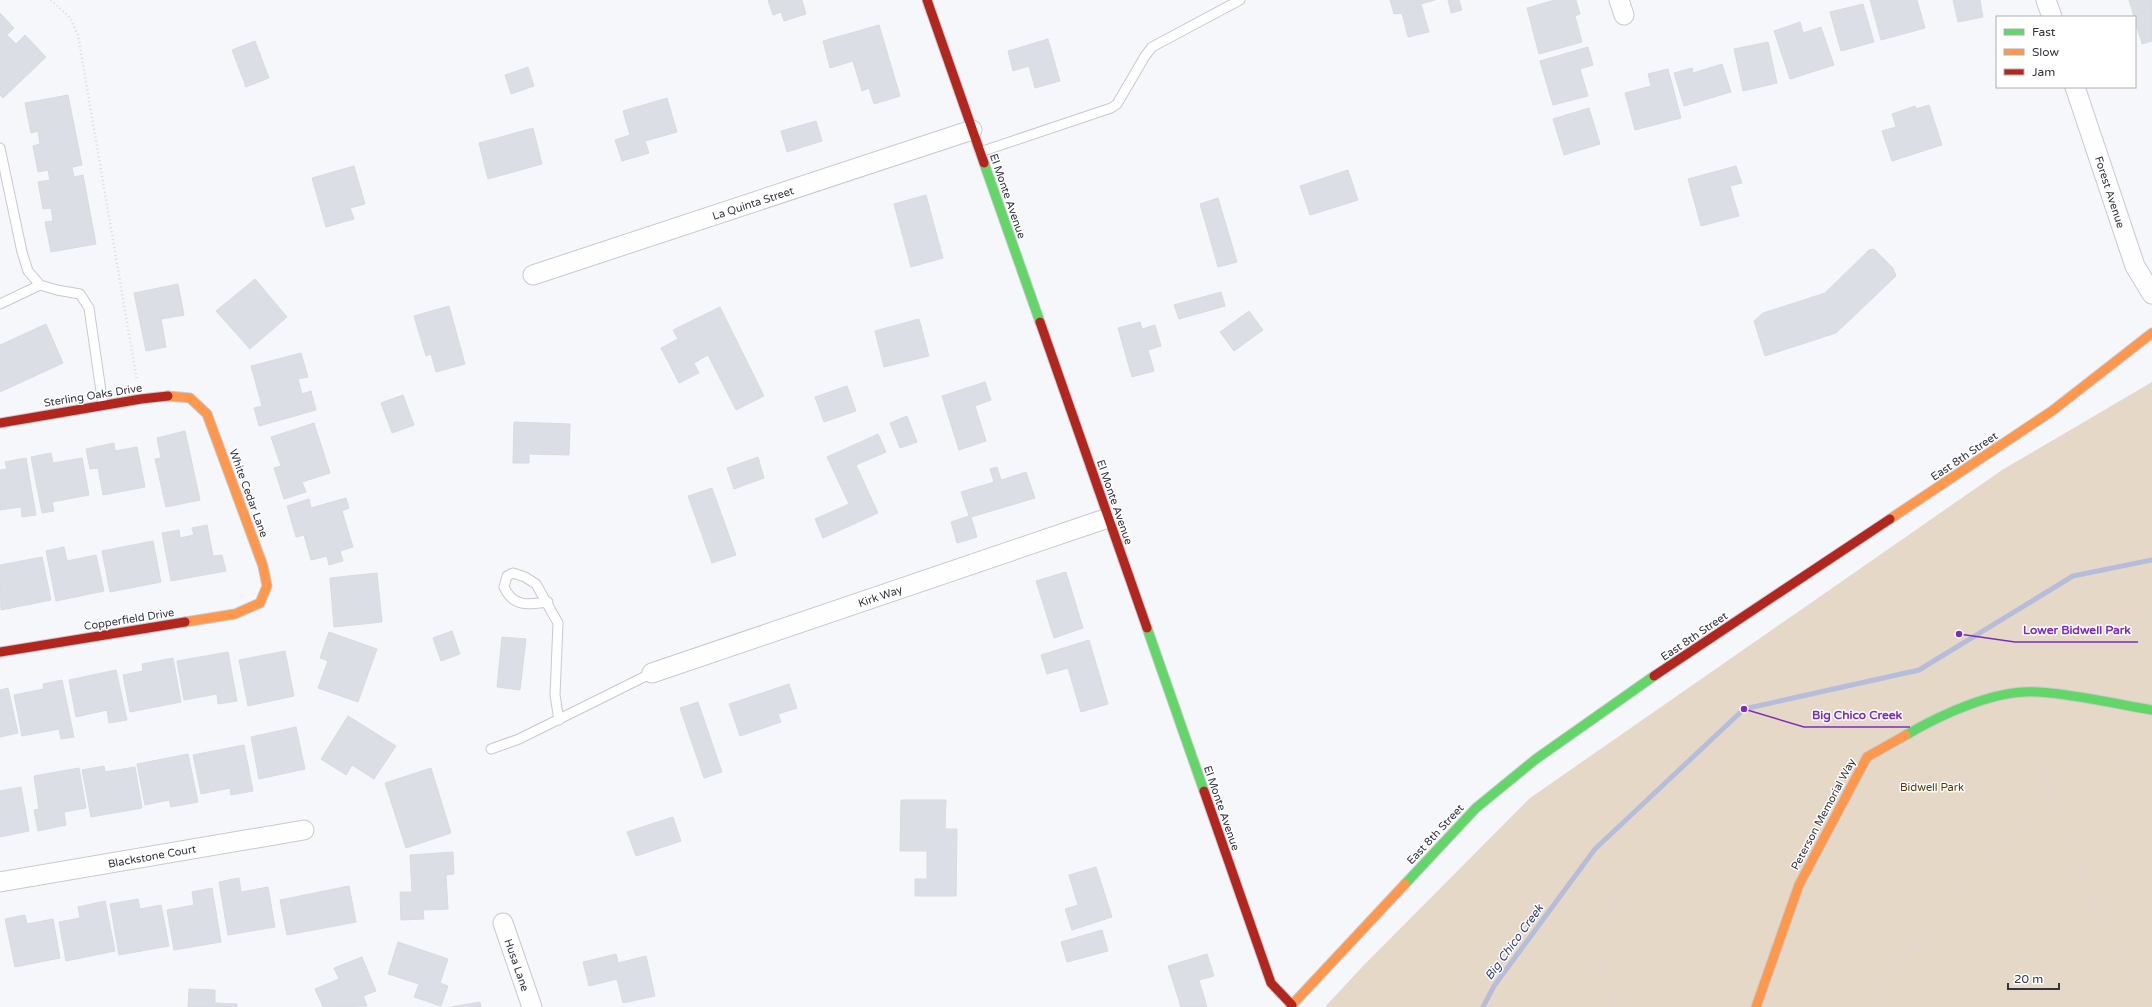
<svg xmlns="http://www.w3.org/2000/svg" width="2152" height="1007" viewBox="0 0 2152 1007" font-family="'Varela Round',sans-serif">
<rect width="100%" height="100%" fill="#f6f7fa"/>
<!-- green -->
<polygon fill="#e6d8c6" points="2152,382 2152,1007 1325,1007 1363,966 1530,798 2002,470"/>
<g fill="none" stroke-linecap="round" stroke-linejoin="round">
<!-- stream -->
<polyline stroke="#b6bdda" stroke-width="5" points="1483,1007 1494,986 1595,849 1744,709 1919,670 2073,576 2152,560"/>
</g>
<!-- building -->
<g fill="#dcdee6" stroke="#d9dbe1">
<polygon points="768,0 802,0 806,14 784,21 781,12 773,15"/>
<polygon points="1390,0 1435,0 1421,4 1429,32 1408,37 1402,13 1394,14"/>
<polygon points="1448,0 1459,0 1462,10 1451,13"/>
<polygon points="1555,0 1576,0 1580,14 1575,16 1582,42 1539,54 1527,8"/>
<polygon points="1870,0 1917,0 1925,28 1881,40"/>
<polygon points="1953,0 1980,0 1983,17 1958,22"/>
<polygon points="2129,0 2152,0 2152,41 2142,44"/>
<polygon points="1863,4 1874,42 1841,51 1830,12"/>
<polygon points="0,13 14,28 7,35 16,44 25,35 46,57 3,98 0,95"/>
<polygon points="1800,22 1803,33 1821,27 1834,65 1790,79 1774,31"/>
<polygon points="879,25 900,96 874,104 869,88 862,91 853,61 830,68 823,41"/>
<polygon points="1048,39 1060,81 1035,88 1029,66 1013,71 1008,51"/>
<polygon points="255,41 269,78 246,87 232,50"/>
<polygon points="1768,42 1777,83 1743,91 1734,49"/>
<polygon points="1588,47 1593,65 1580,69 1588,96 1553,105 1540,61"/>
<polygon points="1722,64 1731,92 1684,106 1674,73 1692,68 1693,73"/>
<polygon points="528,67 534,86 511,94 505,75"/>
<polygon points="1668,69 1681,118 1635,130 1625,93 1651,86 1648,74"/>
<polygon points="68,95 82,165 72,167 74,177 83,175 96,244 51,252 45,222 53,221 51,208 43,209 38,182 50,180 48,170 38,172 33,146 40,144 38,131 31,133 25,103"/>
<polygon points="667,98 677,132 645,141 649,153 622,161 615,140 630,135 623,111"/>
<polygon points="1929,105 1942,145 1892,161 1882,131 1896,127 1892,114 1915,106 1916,109"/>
<polygon points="1589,108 1600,144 1564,155 1553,119"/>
<polygon points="816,121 822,141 787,152 781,131"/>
<polygon points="533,128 542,164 488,179 479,143"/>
<polygon points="354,166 365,204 350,208 354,219 326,227 312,178"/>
<polygon points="1736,166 1742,183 1730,186 1739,216 1701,226 1688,179"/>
<polygon points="1348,170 1358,200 1310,215 1300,186"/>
<polygon points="926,195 943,258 911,267 894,204"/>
<polygon points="1218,198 1237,262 1218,267 1200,204"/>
<polygon points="1874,249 1893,268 1896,276 1836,333 1765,356 1754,321 1763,313 1825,293 1869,250"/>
<polygon points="255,279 287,317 250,349 216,311"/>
<polygon points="178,284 184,315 161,319 166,347 146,351 134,293"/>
<polygon points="1221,292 1225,306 1179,319 1174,305"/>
<polygon points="449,306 465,364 436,372 431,354 426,356 414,316"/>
<polygon points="720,307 764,396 736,410 708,355 694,363 699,373 679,383 661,348 678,339 673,330"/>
<polygon points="1249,311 1263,330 1234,351 1220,332"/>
<polygon points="919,319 929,356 884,367 875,331"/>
<polygon points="1140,322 1142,329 1155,325 1161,346 1148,350 1154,371 1132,377 1118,328"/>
<polygon points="46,324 63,363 0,392 0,345"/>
<polygon points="301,353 308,377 298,379 302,394 311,391 316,410 259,426 254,408 262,406 251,366"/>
<polygon points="985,382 991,400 975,406 986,441 959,450 942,396"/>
<polygon points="847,386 856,411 824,422 815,397"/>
<polygon points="403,395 414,425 392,433 381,403"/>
<polygon points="907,416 917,442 900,448 890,423"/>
<polygon points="514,422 570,424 569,455 529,454 529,463 513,463"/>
<polygon points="314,423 330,473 302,482 306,492 284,499 274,468 281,466 271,437"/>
<polygon points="185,431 200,500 166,507 155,459 161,458 157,438"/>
<polygon points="878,434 886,452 856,465 878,513 823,538 815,519 849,504 827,457"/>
<polygon points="114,443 115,451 137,447 145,487 103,495 98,468 90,469 86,449"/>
<polygon points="51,453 53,463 82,458 89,495 52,502 54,511 42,513 31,457"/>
<polygon points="758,457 764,478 734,489 727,468"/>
<polygon points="26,458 36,515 22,517 21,507 0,510 0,470 7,469 5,462"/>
<polygon points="997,467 1001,480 1026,472 1035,498 971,517 977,537 957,543 951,522 969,516 961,492 994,482 990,469"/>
<polygon points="712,488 736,555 712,563 688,496"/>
<polygon points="346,498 349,508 342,511 353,547 340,551 343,561 329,565 327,556 311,560 304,535 296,537 287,506 309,499 311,508"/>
<polygon points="207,525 213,556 222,555 226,571 171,581 162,533 179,530 180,538 194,535 192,528"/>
<polygon points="153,541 161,582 110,592 102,551"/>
<polygon points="64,547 67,561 96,555 104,591 56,601 46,551"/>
<polygon points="42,557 51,600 1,610 0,565"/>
<polygon points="1066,572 1083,628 1054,638 1036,581"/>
<polygon points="377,573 382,622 334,627 330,578"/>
<polygon points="452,631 460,654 441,661 433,638"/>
<polygon points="329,632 377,649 358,702 318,688 328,661 320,658"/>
<polygon points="502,637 526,639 520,690 497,687"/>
<polygon points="1089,640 1108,704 1081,712 1068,668 1047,674 1041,655"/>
<polygon points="285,651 294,696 248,706 239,660"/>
<polygon points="228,652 237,701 218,704 217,694 184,700 177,661"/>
<polygon points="173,658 181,702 130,712 123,675 143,671 142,664"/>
<polygon points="116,670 127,720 109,723 107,710 76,717 69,680"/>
<polygon points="62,680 74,737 61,739 59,729 22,736 14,695 44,689 43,684"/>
<polygon points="789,684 797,708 778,714 781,722 740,736 729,704"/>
<polygon points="8,688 18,733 0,737 0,690"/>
<polygon points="698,702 722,772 704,778 680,708"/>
<polygon points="348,716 396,746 374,779 352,765 346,775 321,759"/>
<polygon points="296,727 305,769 259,779 251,737"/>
<polygon points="244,745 253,791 231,795 230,788 201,794 193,755"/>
<polygon points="188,754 198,802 171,807 169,800 145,805 137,764"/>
<polygon points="104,766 105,772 135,767 142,808 91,817 82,770"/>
<polygon points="79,768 86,808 64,812 66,825 38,831 34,810 39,809 34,776"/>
<polygon points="431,768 451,833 406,848 385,783"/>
<polygon points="21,787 29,831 0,837 0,791"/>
<polygon points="901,800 946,800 945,829 957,829 956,896 915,896 915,879 927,879 927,851 900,851"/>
<polygon points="673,817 681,841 636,856 627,832"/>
<polygon points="453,852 454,874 446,875 448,909 423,910 424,919 401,920 400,892 412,892 410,855"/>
<polygon points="1096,867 1112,917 1072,930 1065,909 1078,905 1069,875"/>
<polygon points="239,878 241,892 268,887 275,927 228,935 219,882"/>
<polygon points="349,886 356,922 287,935 280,900"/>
<polygon points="212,888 221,942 174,950 167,910 194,905 192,892"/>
<polygon points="138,899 140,909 161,905 169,946 119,955 110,904"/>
<polygon points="105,901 115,951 66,961 59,922 80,918 78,907"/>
<polygon points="25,915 27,924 53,919 60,958 15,967 5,919"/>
<polygon points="1102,930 1108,951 1067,962 1061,942"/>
<polygon points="398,942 448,959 440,983 448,986 441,1006 414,997 419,984 388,974"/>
<polygon points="616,954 618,963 646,956 655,996 623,1003 617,979 589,986 583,962"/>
<polygon points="1207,954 1214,976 1199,980 1207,1007 1181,1007 1168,966"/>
<polygon points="362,957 376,991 363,996 367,1006 323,1007 315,989 339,979 334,968"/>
<polygon points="189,989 215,990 215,1003 237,1004 237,1007 188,1007"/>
<polygon points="480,1002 481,1007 451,1007"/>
</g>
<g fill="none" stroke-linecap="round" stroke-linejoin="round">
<!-- lane casing -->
<g stroke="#c7c9cf" stroke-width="11">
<g id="lane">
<polyline points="0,148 22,252 28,271 40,285 57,290 80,294 89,308 103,405"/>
<polyline points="980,152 1111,108 1117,104 1145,56 1152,47 1240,0"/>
<polyline points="0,304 40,285"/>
<path d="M548 602C528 605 513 607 504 587L507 576 513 573 525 577 536 584 558 623 555 695 559 720"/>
<polyline points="491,749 519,739 652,673"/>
</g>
</g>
<!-- street casing -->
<g stroke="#c7c9cf" stroke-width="21">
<g id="street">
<polyline points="1619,0 1624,15"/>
<polyline points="2046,0 2052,17"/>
<polyline points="2075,87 2135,266 2152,294"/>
<polyline points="533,275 972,130"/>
<polyline points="652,673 1108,518"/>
<polyline points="0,882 304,830"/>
<polyline points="503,923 532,1007"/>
</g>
</g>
<!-- fast casing -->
<g stroke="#c7c9cf" stroke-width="11">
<g id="fast">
<polyline points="984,163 1040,322"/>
<polyline points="1147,628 1204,791"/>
<path d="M1906 735C1942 714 1996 689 2038 692 2074 694 2116 704 2152 710"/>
<polyline points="1405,884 1476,808 1536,759 1654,676"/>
</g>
</g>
<!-- slow casing -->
<g stroke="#c7c9cf" stroke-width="11">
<g id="slow">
<polyline points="168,396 190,398 207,414 263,566 267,586 260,603 235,614 185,622"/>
<polyline points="1890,519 2052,411 2152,333"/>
<polyline points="1290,1007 1405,884"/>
<polyline points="1756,1007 1799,885 1867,757 1906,735"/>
</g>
</g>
<!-- jam casing -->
<g stroke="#c7c9cf" stroke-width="11">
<g id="jam">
<polyline points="927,0 984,163"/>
<polyline points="1040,322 1147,628"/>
<polyline points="0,423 141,399 168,396"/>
<polyline points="0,652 185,622"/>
<polyline points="1654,676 1890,519"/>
<polyline points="1204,791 1271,983 1292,1005"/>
</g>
</g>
<!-- path -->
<g stroke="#dbdbdd" stroke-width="2.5" stroke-dasharray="1 3" stroke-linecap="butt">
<polyline points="51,0 70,18 78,35 137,381"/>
<polyline points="1935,697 1943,687 1979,675 2023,650 2081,647 2119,622 2152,617"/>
<polyline points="2019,713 2034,732 2050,787 2097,918 2152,979"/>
<polyline points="1616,1007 1596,941 1621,877 1639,842 1674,819 1710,767 1764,757 1823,720 1870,733"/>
<polyline points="1868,1007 1876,994 2050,787 2083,757 2152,763"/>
</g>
<!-- lane -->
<use href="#lane" stroke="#fefefe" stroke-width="9"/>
<!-- street -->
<use href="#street" stroke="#fefefe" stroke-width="19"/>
<!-- fast -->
<use href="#fast" stroke="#63d668" stroke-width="9"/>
<!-- slow -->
<use href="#slow" stroke="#ff974d" stroke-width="9"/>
<!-- jam -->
<use href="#jam" stroke="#b3261e" stroke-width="9"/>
</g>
<g text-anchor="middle" stroke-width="3" stroke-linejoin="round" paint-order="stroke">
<!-- street labels -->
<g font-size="11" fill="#32343e" stroke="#fff">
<text transform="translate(2110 192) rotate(72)" y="4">Forest Avenue</text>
<text transform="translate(1008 196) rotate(71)" y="4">El Monte Avenue</text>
<text transform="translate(753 203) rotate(-18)" y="4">La Quinta Street</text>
<text transform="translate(93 395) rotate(-9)" y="4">Sterling Oaks Drive</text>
<text transform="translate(1964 456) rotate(-34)" y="4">East 8th Street</text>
<text transform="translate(249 493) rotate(70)" y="4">White Cedar Lane</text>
<text transform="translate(1115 502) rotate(71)" y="4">El Monte Avenue</text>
<text transform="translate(880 596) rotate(-19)" y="4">Kirk Way</text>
<text transform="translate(129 619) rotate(-9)" y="4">Copperfield Drive</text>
<text transform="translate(1694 636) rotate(-34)" y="4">East 8th Street</text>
<text transform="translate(1222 808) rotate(71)" y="4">El Monte Avenue</text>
<text transform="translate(1823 814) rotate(-62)" y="4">Peterson Memorial Way</text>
<text transform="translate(1435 834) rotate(-47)" y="4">East 8th Street</text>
<text transform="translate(152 856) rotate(-10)" y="4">Blackstone Court</text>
<text transform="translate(517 965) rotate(71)" y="4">Husa Lane</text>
</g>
<!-- park labels -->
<g font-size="11" fill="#543705" stroke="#fff">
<text x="1932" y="791">Bidwell Park</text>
</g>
<!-- water labels -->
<g font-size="12" font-style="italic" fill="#353d73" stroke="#fff">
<text transform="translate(1514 942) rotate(-54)" y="4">Big Chico Creek</text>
</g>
</g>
<!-- callouts -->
<path fill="none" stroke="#7b2cbf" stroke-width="1.5" d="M1959 634L2015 642H2138M1744 709L1804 727H1910"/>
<g fill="#7b2cbf" stroke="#fff" stroke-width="1.5">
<circle cx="1959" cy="634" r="4"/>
<circle cx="1744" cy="709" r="4"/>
</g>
<g font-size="12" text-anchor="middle" font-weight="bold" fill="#7b2cbf" stroke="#fff" stroke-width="3" stroke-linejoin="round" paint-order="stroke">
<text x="2077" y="634">Lower Bidwell Park</text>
<text x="1857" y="719">Big Chico Creek</text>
</g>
<!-- legend -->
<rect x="1996" y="16" width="140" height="72" fill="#ffffff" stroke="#adaeb2"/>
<rect x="2004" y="29" width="20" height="6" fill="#63d668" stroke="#adaeb2"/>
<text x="2032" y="36" font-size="12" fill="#32343e">Fast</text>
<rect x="2004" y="49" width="20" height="6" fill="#ff974d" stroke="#adaeb2"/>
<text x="2032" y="56" font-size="12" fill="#32343e">Slow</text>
<rect x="2004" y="69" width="20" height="6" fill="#b3261e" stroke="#adaeb2"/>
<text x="2032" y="76" font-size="12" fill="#32343e">Jam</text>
<!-- scale -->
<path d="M2008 983v6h51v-6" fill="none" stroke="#32343e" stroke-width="2"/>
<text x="2014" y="983" font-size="12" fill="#32343e" stroke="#ffffff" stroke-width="3" paint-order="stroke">20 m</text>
</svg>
